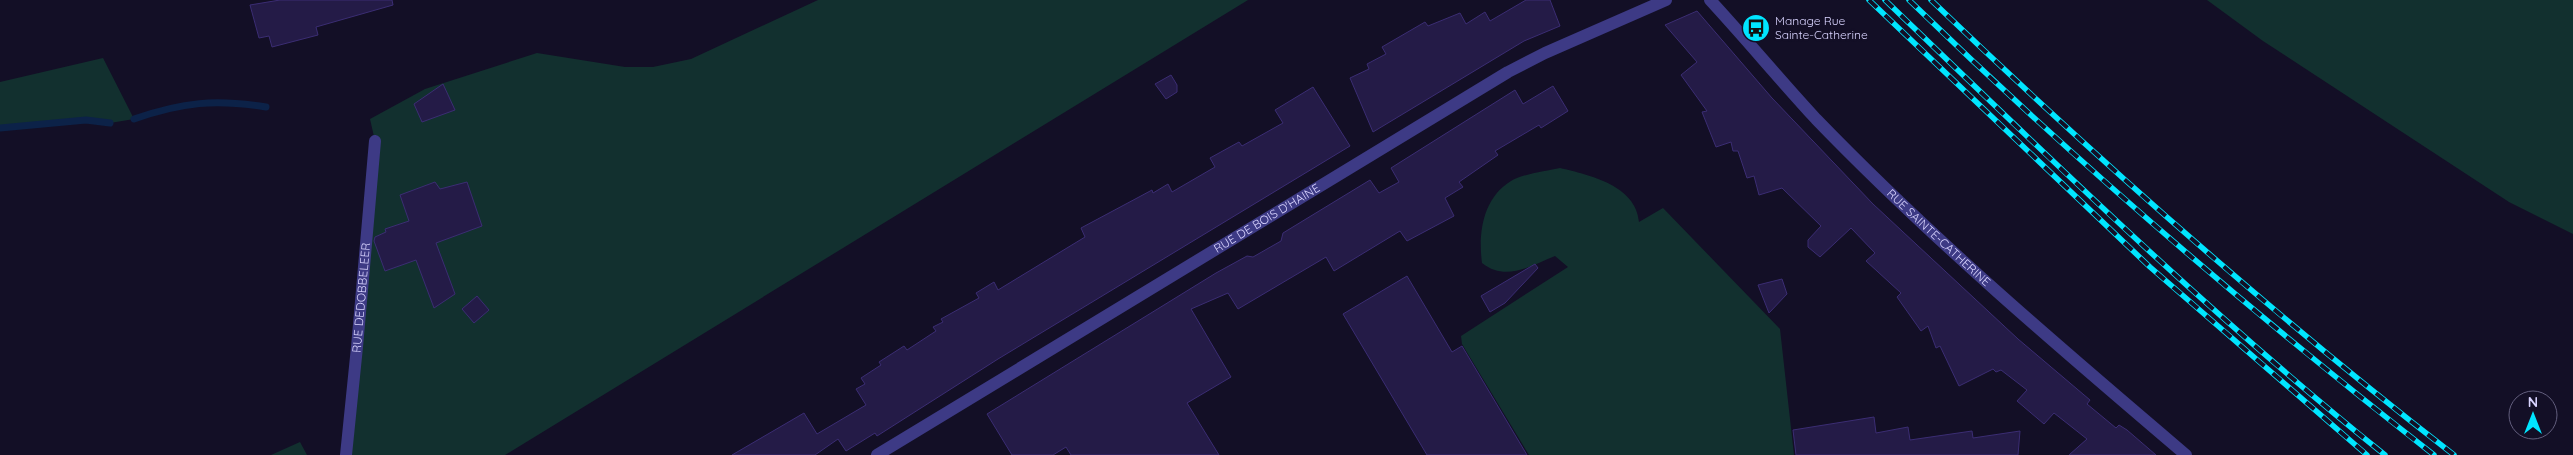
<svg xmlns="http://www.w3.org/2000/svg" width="2573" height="455" viewBox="0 0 2573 455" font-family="Quicksand,sans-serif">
<rect width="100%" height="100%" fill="#130f26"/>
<!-- green -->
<g fill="#12302f">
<polygon points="818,0 1248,0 505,455 346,455 375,141 370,119 425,89 537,53 625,67 653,67 691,59"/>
<polygon points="2207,0 2573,0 2573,234 2509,202 2263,41"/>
<polygon points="103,58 134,119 110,123 86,120 0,128 0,82"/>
<path d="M1560 168C1589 175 1636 185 1639 222L1663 208 1780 329 1794 455H1529L1462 344 1461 336 1568 267 1555 256C1530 266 1506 282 1482 263 1478 233 1483 198 1511 181 1522 174 1547 171 1560 168Z"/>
<polygon points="300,442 307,455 271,455"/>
</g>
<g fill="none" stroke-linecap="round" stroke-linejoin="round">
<!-- stream -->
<g stroke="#0c2248" stroke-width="7">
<path d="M134 119C183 102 215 99 266 107"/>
<polyline points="0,128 86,120 110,123"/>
</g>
</g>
<!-- building -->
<g fill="#241b47" stroke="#3b2d73">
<polygon points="280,0 392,0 393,5 316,27 318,35 272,47 269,36 259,38 250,5"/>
<polygon points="1526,0 1550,0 1560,26 1524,41 1373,132 1350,78 1369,69 1367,64 1386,54 1382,47 1425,22 1428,26 1460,13 1466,24 1485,12 1490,21"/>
<polygon points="1697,11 1772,98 1873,204 2018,339 2090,400 2087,404 2116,428 2119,425 2127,430 2156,455 2069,455 2087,439 2054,413 2044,424 2017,401 2027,390 2001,370 1996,372 1993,369 1959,386 1940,346 1936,348 1928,326 1921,331 1897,297 1901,293 1866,261 1875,253 1851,228 1820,257 1808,247 1808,240 1821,226 1782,188 1759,195 1754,176 1747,178 1738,151 1733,151 1731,142 1716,147 1702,112 1707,111 1681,75 1697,62 1665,25"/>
<polygon points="1171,75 1177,85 1177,92 1166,99 1155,84"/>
<polygon points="443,84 455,110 422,122 414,104"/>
<polygon points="1553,86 1568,111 1541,128 1539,125 1495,151 1498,155 1459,182 1463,187 1445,198 1454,216 1407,241 1400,231 1334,271 1326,257 1238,309 1228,293 1191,309 1231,377 1187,403 1219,455 1071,455 1066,447 1053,455 1012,455 987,414 1216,273 1247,256 1253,257 1281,241 1283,233 1370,180 1379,193 1399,182 1391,168 1515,90 1523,104"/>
<polygon points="1313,87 1350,146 998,359 877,436 875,433 846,451 838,439 815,455 732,455 804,413 817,434 866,405 856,389 865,384 861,378 881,365 879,362 904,346 907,350 936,331 933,327 943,322 941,319 979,298 976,293 994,282 998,290 1085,237 1081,228 1139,197 1152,190 1153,193 1168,184 1172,192 1215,167 1210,158 1239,142 1242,146 1283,123 1275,110"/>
<polygon points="435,182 440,189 467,182 482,226 436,243 455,294 434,308 416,260 385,271 374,241 375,237 386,232 385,229 409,221 400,195"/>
<polygon points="1535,264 1538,268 1505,303 1490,312 1481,296"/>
<polygon points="1407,276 1452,352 1462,346 1527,455 1427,455 1343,314"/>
<polygon points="1782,279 1787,294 1769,313 1758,285"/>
<polygon points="477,296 489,310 474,323 462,309"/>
<polygon points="1874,417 1876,433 1908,427 1910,440 1972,431 1973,438 2020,431 2018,455 1796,455 1793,430"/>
</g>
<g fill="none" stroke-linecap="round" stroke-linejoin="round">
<!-- minor -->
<g stroke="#3d3a85" stroke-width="12">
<path id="s1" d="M1710 0C1746 39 1780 80 1816 119 1932 239 2059 347 2186 455"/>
<path id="s2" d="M346 455 357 347 375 141"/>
<path id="s3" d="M877 455 1508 72 1545 53 1666 0"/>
</g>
<!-- rail casing -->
<g stroke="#00e5ff" stroke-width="5.5">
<g id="rail">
<polyline points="1869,0 2150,267 2367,455"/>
<path d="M1885 0C2047 156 2209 314 2385 455"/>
<path d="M1909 0C2076 162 2251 312 2434 455"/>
<path d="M1931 0C2098 160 2271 313 2454 455"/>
</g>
</g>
<!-- rail -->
<use href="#rail" stroke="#130f26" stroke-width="4" stroke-dasharray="11" stroke-linecap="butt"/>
</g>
<!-- icons -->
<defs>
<g id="bus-disc" transform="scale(1.4375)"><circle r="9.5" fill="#00e5ff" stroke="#130f26"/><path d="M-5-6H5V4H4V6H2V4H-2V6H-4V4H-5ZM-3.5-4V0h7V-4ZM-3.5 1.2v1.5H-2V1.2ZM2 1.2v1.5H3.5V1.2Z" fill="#111"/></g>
</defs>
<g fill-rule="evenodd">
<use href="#bus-disc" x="1756" y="28"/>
</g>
<g text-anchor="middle" stroke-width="5" stroke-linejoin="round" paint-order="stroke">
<!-- poi labels -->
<g font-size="12" fill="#d9d4ff" stroke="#130f26" text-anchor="start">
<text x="1775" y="25">Manage Rue<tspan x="1775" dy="14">Sainte-Catherine</tspan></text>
</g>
<!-- street labels -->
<g font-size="12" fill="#d9d4ff" stroke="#130f26">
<text dy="4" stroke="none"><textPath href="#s3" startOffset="456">RUE DE BOIS D'HAINE</textPath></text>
<text dy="4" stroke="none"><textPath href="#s1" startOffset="330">RUE SAINTE-CATHERINE</textPath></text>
<text dy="4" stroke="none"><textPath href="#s2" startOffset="158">RUE DEDOBBELEER</textPath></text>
</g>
</g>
<!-- north arrow -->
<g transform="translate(2533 415)"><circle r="24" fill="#130f26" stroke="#625e7d"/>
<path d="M0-4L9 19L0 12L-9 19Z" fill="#00e5ff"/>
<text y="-8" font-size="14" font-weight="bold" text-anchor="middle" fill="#d9d4ff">N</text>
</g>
</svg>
